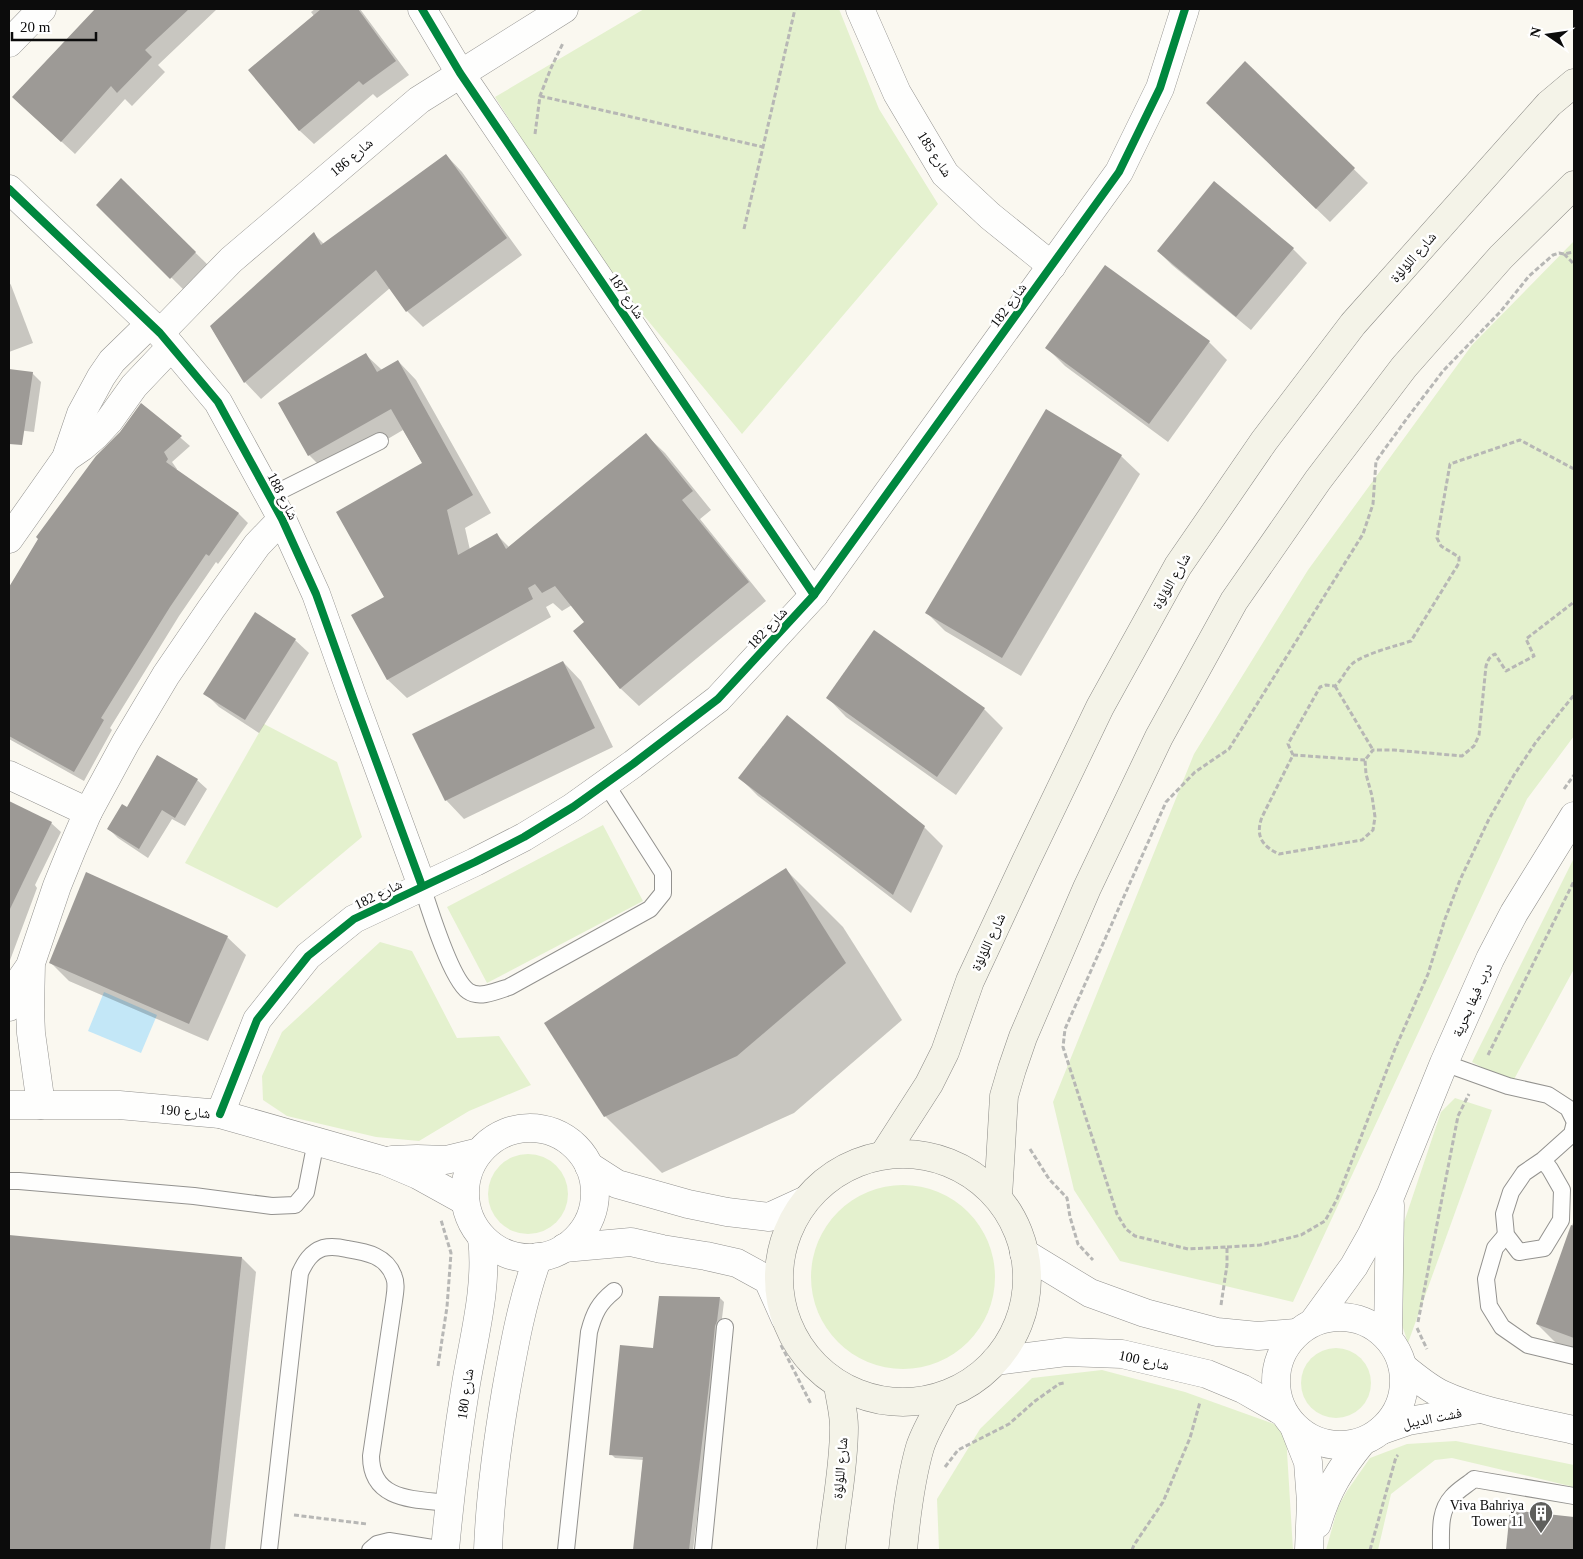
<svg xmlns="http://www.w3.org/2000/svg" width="1583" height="1559" viewBox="0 0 1583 1559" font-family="'Times New Roman','Noto Naskh Arabic',serif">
<rect width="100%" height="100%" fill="#faf8f0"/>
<!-- green -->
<g fill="#e4f1ce">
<polygon points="644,9 839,9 879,109 938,204 742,434 606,270 495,97"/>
<polygon points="1574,241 1574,736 1527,799 1293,1302 1120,1261 1074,1190 1053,1102 1194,754 1308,570 1472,345"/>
<polygon points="264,724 337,762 362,837 277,908 185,863"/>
<polygon points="603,825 643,901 487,983 447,907"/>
<polygon points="1574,858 1574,969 1512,1083 1472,1062"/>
<polygon points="380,942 412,951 457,1038 499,1036 531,1085 469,1111 419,1141 376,1137 287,1116 263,1100 262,1076 282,1032"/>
<polygon points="1455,1098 1492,1110 1408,1343 1395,1304 1395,1249 1441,1112"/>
<circle cx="528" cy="1194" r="40"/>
<circle cx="903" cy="1277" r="92"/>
<circle cx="1336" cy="1383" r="35"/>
<polygon points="1102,1370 1185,1392 1274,1424 1286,1435 1293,1550 939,1550 937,1499 980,1429 1032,1378"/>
<polygon points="1456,1441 1574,1465 1574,1487 1452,1458 1435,1460 1391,1494 1378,1550 1326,1550 1338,1507 1347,1491 1370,1458 1407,1444"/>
</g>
<!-- water -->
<polygon fill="#c3e7f7" points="104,992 157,1015 141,1053 88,1031"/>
<!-- shadow -->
<g fill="#0003">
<polygon points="97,9 217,9 158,65 165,72 132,106 125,99 75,154 13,97"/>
<polygon points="315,9 360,9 409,75 377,98 373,94 314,144 300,131 249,70 314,16 311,12"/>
<polygon points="1245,63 1368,183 1330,222 1221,117"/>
<polygon points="446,155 462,172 522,255 423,327 407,311 390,288 261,399 245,382 211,327 314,234 324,244"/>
<polygon points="121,180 209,266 185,291 98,205"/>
<polygon points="1293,249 1307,263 1251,330 1172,265 1158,251"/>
<polygon points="9,282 11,285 33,343 9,352"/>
<polygon points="1209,342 1227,360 1168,442 1065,366 1047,348"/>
<polygon points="366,355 382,370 398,361 416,380 491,513 465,528 470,550 497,535 509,547 646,435 665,453 711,510 700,519 766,601 639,706 620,688 585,622 572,605 562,611 553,603 546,607 551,617 407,698 388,680 353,616 385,597 423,464 403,430 328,474 309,455 280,403"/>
<polygon points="9,370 32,373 41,382 34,432 9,429"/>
<polygon points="142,404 190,446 172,462 177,469 176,470 239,514 248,523 218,564 216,562 179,616 110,728 112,730 84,781 9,739 9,590 39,539"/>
<polygon points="1121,456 1140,474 1021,676 945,631 927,613"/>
<polygon points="875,632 984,709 1003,728 956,795 846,717 828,698"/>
<polygon points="295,640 309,653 259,733 219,707 205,693"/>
<polygon points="563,662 581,681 613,747 464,819 446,800"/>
<polygon points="157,757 197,780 207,789 185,826 172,819 148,858 118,838 109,829 127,809"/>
<polygon points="740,778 924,827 943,846 911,913 758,796"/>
<polygon points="9,802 51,823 61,832 35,885 37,888 9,963"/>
<polygon points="786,870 843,927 902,1020 794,1113 662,1173 605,1116"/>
<polygon points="227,937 246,955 208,1041 69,981 50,962"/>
<polygon points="1574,1220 1574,1361 1537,1324"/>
<polygon points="9,1236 242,1258 256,1272 225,1550 9,1550"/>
<polygon points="720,1298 724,1302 693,1550 634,1550 643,1460 615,1458 611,1454 654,1350"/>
<polygon points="1511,1512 1574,1518 1574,1550 1507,1550"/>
</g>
<!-- building -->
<g fill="#9d9a96">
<polygon points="95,9 189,9 145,50 152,57 117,93 111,86 61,142 12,97"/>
<polygon points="321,9 358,9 396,61 363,85 359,81 299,131 248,70"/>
<polygon points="1245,61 1355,168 1316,209 1206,103"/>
<polygon points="446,154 507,238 406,312 376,270 244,383 210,326 314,232 321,245"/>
<polygon points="121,178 196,252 170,279 96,205"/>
<polygon points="1214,181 1294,248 1236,317 1157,251"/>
<polygon points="1105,265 1210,341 1149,424 1045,348"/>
<polygon points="366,353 377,372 398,360 473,495 447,510 458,555 497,533 506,549 646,433 693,491 682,500 749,582 620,689 573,631 584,622 555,586 542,593 535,584 528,588 533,599 387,680 351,615 384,597 336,512 422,463 391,409 308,456 278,403"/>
<polygon points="9,369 33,372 22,445 9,444"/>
<polygon points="141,403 182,436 164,452 168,459 166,462 239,513 209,556 206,554 170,607 101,718 104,720 74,772 9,736 9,587 38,539 36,537 96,456 120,432"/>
<polygon points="1046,409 1122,455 1002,658 925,613"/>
<polygon points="255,612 296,639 245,720 203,694"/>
<polygon points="874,630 985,708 937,777 826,698"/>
<polygon points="563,661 595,728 445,801 412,734"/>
<polygon points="787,715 925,826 893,895 738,778"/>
<polygon points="157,755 198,779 175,818 162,810 139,849 107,829 122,804 127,807"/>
<polygon points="9,801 52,822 9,911"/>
<polygon points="786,868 846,963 737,1056 604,1117 544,1023"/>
<polygon points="86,872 228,936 189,1024 49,963"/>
<polygon points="1571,1225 1574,1226 1574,1338 1536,1324"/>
<polygon points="9,1235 242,1257 210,1550 9,1550"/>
<polygon points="659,1296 720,1297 717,1321 715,1326 709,1385 689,1550 633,1550 643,1457 609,1455 620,1345 653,1348"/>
<polygon points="1510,1510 1574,1517 1574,1550 1506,1550"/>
</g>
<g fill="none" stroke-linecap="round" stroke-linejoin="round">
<!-- service casing -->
<g stroke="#93928f" stroke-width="18">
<g id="service">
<polyline points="270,496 380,441"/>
<path d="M422 886C429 908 451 979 468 991 479 999 497 991 509 987L650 909 663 893V873L606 784"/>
<polyline points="1444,1063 1508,1086 1548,1095 1568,1108 1574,1120"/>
<polyline points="1543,1160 1550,1169 1562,1190 1561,1220 1544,1248 1519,1252 1506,1235 1504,1214 1511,1192 1524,1173 1543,1160 1572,1134 1574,1126"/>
<polyline points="9,1181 19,1181 194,1196 272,1206 295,1205 306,1192 316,1141"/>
<polyline points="1506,1235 1495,1248 1486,1279 1489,1306 1502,1327 1528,1345 1574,1356"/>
<path d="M1441 1549C1441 1531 1439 1511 1452 1497 1458 1490 1467 1485 1474 1479L1574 1496"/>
<path d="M269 1550 300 1273C305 1262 311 1252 323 1248 331 1246 339 1247 347 1249 367 1252 387 1256 394 1277 397 1284 395 1293 394 1301L371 1456C371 1502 416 1499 450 1503"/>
<polyline points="370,1550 377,1544 389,1541 445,1550"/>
<path d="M566 1550 589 1332C594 1313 599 1303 614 1291"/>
<polyline points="703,1550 725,1327"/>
</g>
</g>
<!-- minor casing -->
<g stroke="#93928f" stroke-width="29">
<g id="minor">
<polyline points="422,9 460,73 814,595"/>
<polyline points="860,9 897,93 945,174 990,216 1052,266"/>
<polyline points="9,43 42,9"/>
<polyline points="9,189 160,333 218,402 282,519 316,594 353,698 422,886"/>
<polyline points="160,333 231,260 419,100 564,9"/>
<polyline points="66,458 82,447 96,435 109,421 134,386 171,347"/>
<polyline points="9,539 66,458 81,414 101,377 112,361 150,324"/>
<polyline points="9,775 88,812"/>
<polyline points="9,1007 21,979 28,969"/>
<polyline points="9,1105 119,1105 220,1114 385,1161 418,1175 465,1201"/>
<polyline points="41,1105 31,1033 30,1010 31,963 57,886 72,849 88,812 126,742 166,675 211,609 257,545 282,519"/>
<polyline points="220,1114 257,1020 308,956 354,919 475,862 524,837 573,807 633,764 718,699 814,595 1119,172 1160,88 1185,9"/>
<circle cx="530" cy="1193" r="65"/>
<polyline points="392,1160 417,1159 446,1160 479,1152"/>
<polyline points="589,1166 617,1184 688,1204 727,1212 769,1217 804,1201"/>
<polyline points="564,1248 631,1242 662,1249 706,1256 737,1263 768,1280 785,1318"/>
<polyline points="1024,1253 1090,1293 1145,1313 1217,1332 1258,1336 1296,1333"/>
<circle cx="1340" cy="1381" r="64"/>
<polyline points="1314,1321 1354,1266 1371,1236 1391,1194 1444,1063 1490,959 1514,913 1574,816"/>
<polyline points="1388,1337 1390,1205"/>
<polyline points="995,1361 1066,1352 1122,1354 1207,1374 1243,1389 1283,1412"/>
<path d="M1403 1367C1415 1377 1427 1387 1441 1394 1482 1413 1530 1420 1574 1430"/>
<polyline points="1295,1429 1308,1462 1311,1502 1309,1550"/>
<polyline points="1382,1430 1408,1421 1480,1409"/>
<path d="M1317 1524C1327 1490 1340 1469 1362 1442"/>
<path d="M445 1550C450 1495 457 1439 466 1384 474 1336 488 1286 482 1238"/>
<path d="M488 1550C490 1497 497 1444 506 1391 514 1346 522 1301 538 1257"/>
</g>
</g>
<!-- secondary casing -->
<g stroke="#8a8985" stroke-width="29">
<g id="secondary">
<circle cx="903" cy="1278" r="124"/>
<polyline points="884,1154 929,1084 945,1052 970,981 1026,861 1100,707 1178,566 1264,441 1353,324 1549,104 1574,83"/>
<polyline points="998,1197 1004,1096 1012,1069 1023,1037 1087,888 1159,737 1234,601 1318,480 1404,367 1501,257 1574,185"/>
<path d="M831 1550C835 1509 844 1469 844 1427 844 1413 840 1399 838 1385"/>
<path d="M903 1550C906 1518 911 1478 920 1447 926 1429 937 1412 946 1395"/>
</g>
</g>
<!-- path -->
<g stroke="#b7b7b5" stroke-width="3" stroke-dasharray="5 2.5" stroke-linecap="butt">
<polyline points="540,96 763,147"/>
<polyline points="535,134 540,96 551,68 563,43"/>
<polyline points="744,229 795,9"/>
<polyline points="1564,254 1574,264"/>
<path d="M1574 469 1520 440 1450 464 1437 538 1441 546 1459 557V563L1411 641C1396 646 1363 654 1352 664 1345 671 1342 680 1335 686L1326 685 1320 687 1288 744 1293 755 1262 817C1255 836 1262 846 1279 854L1362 840 1373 830 1375 817 1372 796 1366 774 1365 760 1373 750H1394L1462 756 1474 746 1479 735 1486 666C1488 660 1489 657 1495 654L1506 671 1534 656 1526 639 1574 602"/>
<polyline points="1335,686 1373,750"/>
<polyline points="1293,755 1365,760"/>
<polyline points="1564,789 1574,775"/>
<polyline points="1488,1055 1574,881"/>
<polyline points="1030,1149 1049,1179 1067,1198 1070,1217 1078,1244 1093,1260"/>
<polyline points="1227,1247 1260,1245 1301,1235 1325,1221 1337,1199 1395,1049 1428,974 1445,919 1460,880 1489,819 1514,775 1536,742 1574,695"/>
<polyline points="1221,1305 1227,1265 1227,1247 1188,1249 1135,1236 1126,1229 1117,1214 1063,1047 1065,1029 1166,802 1195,772 1229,749 1363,534 1373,504 1376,461 1408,417 1443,371 1501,311 1529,276 1553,255 1559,253 1564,254 1574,252"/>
<polyline points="1418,1322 1458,1116 1469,1094"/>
<polyline points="1417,1328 1427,1349"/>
<polyline points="781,1345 811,1404"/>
<polyline points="438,1366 447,1307 451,1253 441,1220"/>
<polyline points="945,1467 958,1450 1009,1424 1035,1401 1059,1384 1064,1383"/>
<polyline points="294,1515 367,1524"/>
<polyline points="1132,1550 1134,1545 1163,1502 1190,1438 1200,1402"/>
<polyline points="1370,1550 1396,1457 1398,1455"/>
</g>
<!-- service -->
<use href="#service" stroke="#fefefd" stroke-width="16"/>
<!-- minor -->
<use href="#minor" stroke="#fefefd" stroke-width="28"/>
<!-- secondary -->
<use href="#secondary" stroke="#f4f3e8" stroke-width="28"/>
<!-- cycleway casing -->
<g stroke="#fff" stroke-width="11">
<g id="cycleway">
<polyline points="422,9 460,73 814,595"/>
<polyline points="9,189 160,333 218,402 282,519 316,594 353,698 422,886"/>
<polyline points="220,1114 257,1020 308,956 354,919 475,862 524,837 573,807 633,764 718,699 814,595 1119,172 1160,88 1185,9"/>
</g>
</g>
<!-- cycleway -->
<use href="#cycleway" stroke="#00873e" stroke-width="8"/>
</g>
<!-- icons -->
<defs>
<g id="building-pin" transform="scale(1.25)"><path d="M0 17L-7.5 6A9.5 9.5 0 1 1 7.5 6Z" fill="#5f5f5c" stroke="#fff"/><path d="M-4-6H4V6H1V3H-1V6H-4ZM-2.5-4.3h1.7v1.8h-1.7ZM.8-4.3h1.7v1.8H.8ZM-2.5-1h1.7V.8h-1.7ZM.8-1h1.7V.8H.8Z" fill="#fff"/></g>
</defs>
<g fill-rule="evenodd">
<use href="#building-pin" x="1541" y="1513"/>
</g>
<g text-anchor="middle" stroke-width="5" stroke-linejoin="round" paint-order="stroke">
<!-- street labels -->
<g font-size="14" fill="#0c0c0c" stroke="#fff">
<text transform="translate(935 154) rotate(57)" y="5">شارع 185</text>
<text transform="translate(351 157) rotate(-40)" y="5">شارع 186</text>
<text transform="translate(1413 257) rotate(-49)" y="5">شارع اللؤلؤة</text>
<text transform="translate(627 296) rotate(56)" y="5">شارع 187</text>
<text transform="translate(1008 305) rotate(-54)" y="5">شارع 182</text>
<text transform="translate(283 496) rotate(63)" y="5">شارع 188</text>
<text transform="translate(1171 581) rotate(-60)" y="5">شارع اللؤلؤة</text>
<text transform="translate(767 628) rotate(-47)" y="5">شارع 182</text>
<text transform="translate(378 894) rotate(-26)" y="5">شارع 182</text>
<text transform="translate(988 942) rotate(-65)" y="5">شارع اللؤلؤة</text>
<text transform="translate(1472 1000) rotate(-66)" y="5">درب فيفا بحرية</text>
<text transform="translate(185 1111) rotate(5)" y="5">شارع 190</text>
<text transform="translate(1144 1360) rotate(12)" y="5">شارع 100</text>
<text transform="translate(465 1394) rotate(-82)" y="5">شارع 180</text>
<text transform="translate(1432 1418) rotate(-11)" y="5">فشت الديبل</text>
<text transform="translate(840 1468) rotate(-85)" y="5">شارع اللؤلؤة</text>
</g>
<!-- poi labels -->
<g font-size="14" fill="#0c0c0c" stroke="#fff" text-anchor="end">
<text x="1524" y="1510">Viva Bahriya<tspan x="1524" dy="16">Tower 11</tspan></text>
</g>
</g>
<!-- border -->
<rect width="1583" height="1559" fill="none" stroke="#0c0c0c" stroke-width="20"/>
<!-- north arrow -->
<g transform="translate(1548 35) rotate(283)" stroke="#ffffff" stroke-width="4" paint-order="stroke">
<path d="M0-4L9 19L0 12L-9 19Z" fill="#0c0c0c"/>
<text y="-8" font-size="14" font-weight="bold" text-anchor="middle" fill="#0c0c0c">N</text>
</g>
<!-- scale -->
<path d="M12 32v8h84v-8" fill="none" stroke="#0c0c0c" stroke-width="2.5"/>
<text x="20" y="32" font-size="15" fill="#0c0c0c" stroke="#ffffff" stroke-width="4" paint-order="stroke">20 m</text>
</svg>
